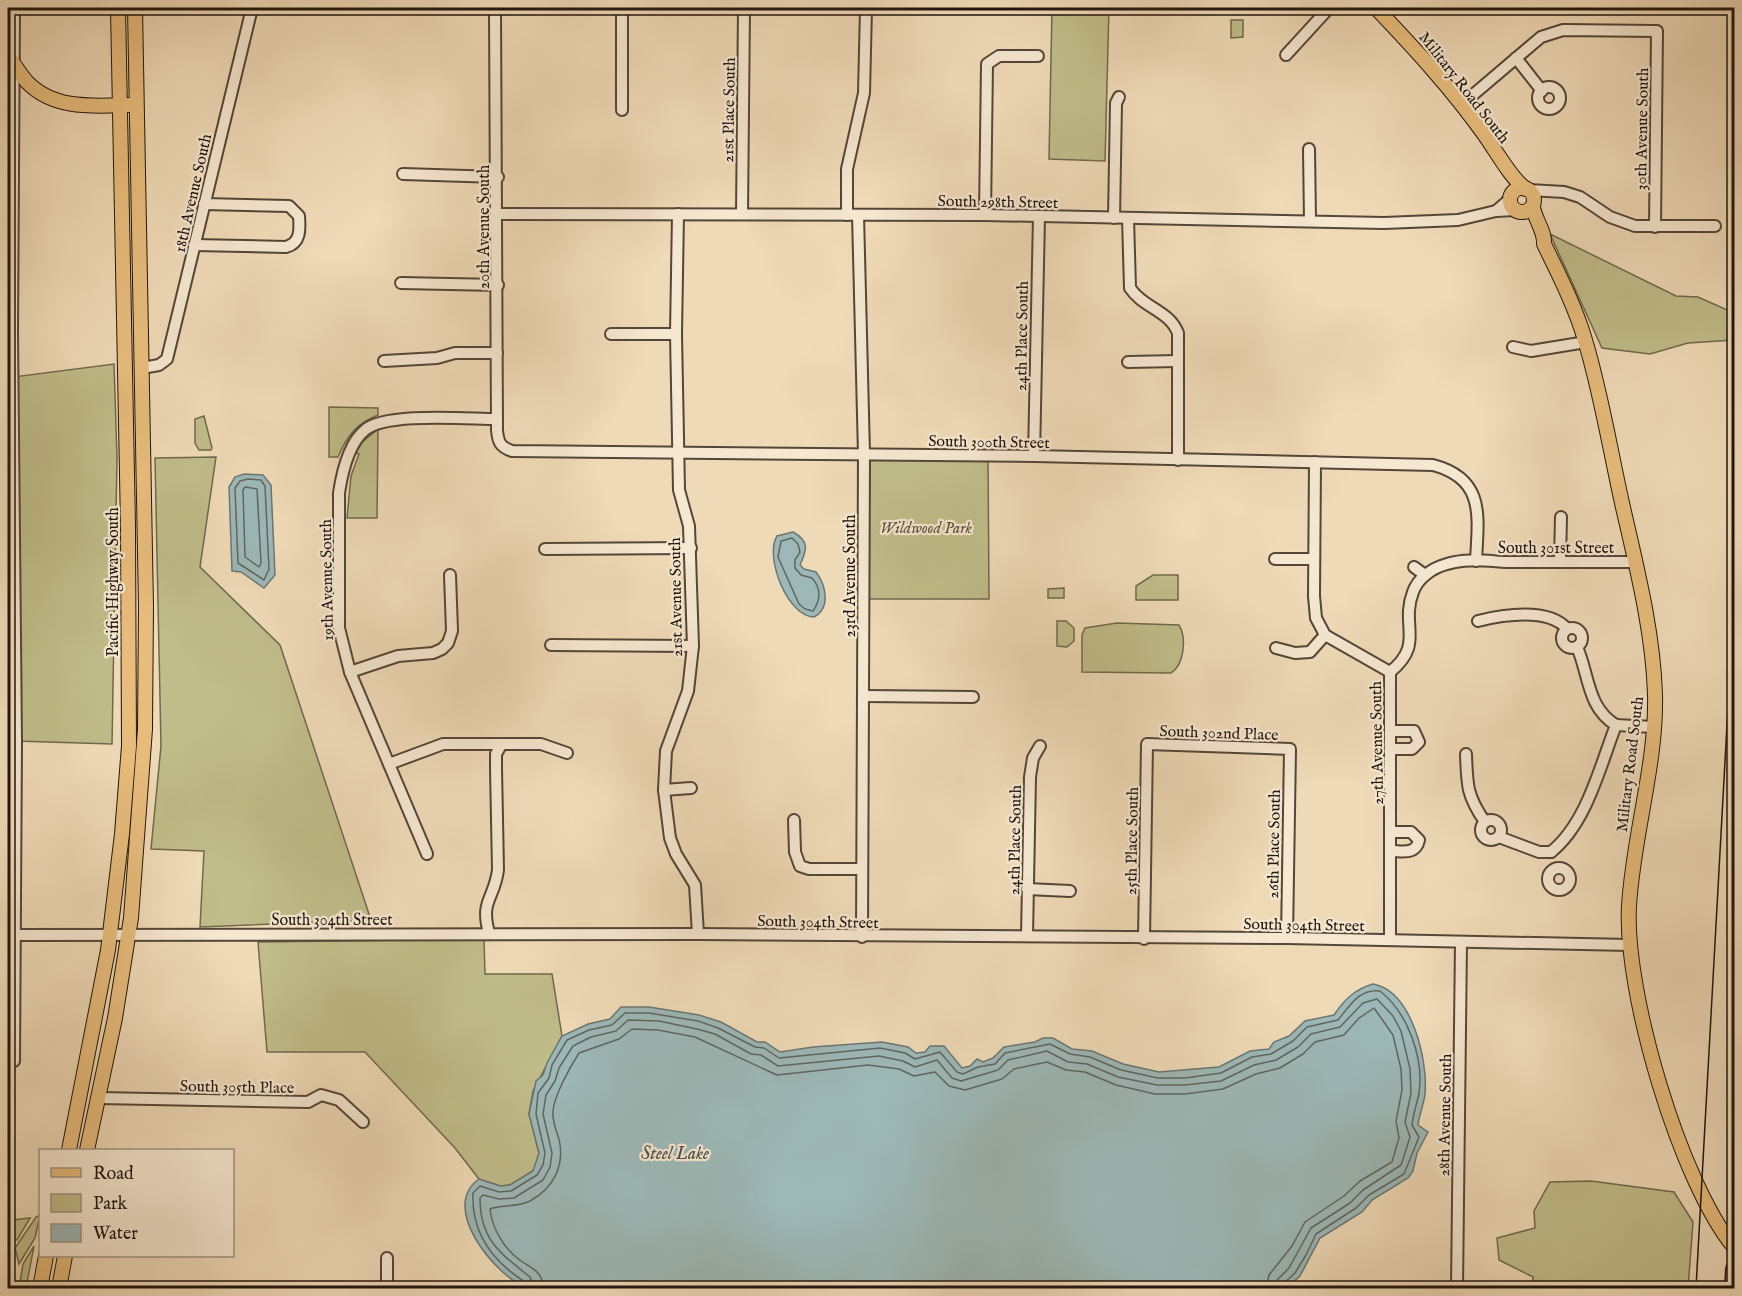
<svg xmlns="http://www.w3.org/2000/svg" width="1742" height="1296" viewBox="0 0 1742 1296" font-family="'IM FELL English',serif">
<rect width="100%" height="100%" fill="#efdab7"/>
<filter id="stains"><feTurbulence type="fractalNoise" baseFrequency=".00333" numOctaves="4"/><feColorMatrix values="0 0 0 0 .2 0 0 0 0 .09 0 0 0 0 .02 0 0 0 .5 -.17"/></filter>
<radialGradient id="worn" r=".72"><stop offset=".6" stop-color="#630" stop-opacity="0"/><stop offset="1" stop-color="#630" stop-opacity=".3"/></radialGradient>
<!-- green -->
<g fill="#c0bd8a" stroke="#70694c" stroke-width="1.5">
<polygon points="1052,8 1109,8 1105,161 1049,159"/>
<polygon points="1231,20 1243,20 1243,37 1231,38"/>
<polygon points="8,56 14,64 14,377 114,364 117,457 112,744 16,741 14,445 8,445"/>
<polygon points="1550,234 1676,296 1698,297 1734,313 1734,340 1688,343 1650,354 1602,348"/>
<path d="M329 407 378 408V415C357 423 347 436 338 457H329Z"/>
<polygon points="204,416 212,448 211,450 199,450 195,443 195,419"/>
<polygon points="378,429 377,518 347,518 351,476 359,454 356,453 361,443"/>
<polygon points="864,454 988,456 989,599 864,599"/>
<polygon points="216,457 200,567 280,645 371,920 200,927 204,851 151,849 161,746 155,458"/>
<polygon points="1153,575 1178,575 1178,600 1136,600 1136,586"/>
<polygon points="1064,588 1064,598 1048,598 1048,589"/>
<polygon points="1057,621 1066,621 1074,628 1074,641 1067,647 1057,646"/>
<path d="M1117 623 1179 625C1187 638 1184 665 1171 673L1082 672V635L1085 628Z"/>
<polygon points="484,939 485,974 552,974 562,1036 533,1091 529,1114 539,1153 537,1163 533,1171 510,1185 500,1186 479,1179 455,1148 365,1052 267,1052 258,942"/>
<polygon points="1591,1181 1674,1192 1693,1222 1688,1288 1532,1288 1533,1277 1499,1260 1497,1238 1535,1228 1534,1211 1550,1182"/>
<polygon points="40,1215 35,1238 19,1264 15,1248 36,1217"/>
<polygon points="30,1218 17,1240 14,1240 13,1220"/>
<polygon points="34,1246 26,1288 19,1288 23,1264"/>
</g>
<!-- water -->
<g fill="#9db8b7" stroke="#6b7773" stroke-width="1.5">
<polygon points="244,474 263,475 271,485 275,575 264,588 241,572 232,571 229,487 235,477"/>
<path d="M793 532C811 542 806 551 800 565L804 569 816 572C826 585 831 608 814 617 788 617 764 557 777 536Z"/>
<path d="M1373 984C1412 991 1428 1060 1425 1094 1424 1104 1419 1115 1418 1125L1428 1132 1417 1153 1413 1171 1408 1178 1372 1200 1362 1212 1320 1238 1300 1276 1286 1288H526C494 1274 439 1207 479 1179L500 1186 510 1185 533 1171 539 1153 529 1114 536 1081 543 1075 547 1063 562 1036 588 1024 610 1019 621 1007H649L699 1015 721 1022 757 1042H765L780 1052 813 1047 882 1042 908 1047 916 1053 925 1052 930 1046H944L962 1068 970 1066 977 1059 983 1062 993 1058 1004 1047 1035 1042 1043 1038H1053L1072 1049 1092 1051 1123 1064 1159 1072 1219 1067 1250 1051 1269 1049 1274 1042 1289 1036 1305 1021 1334 1015C1344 1000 1355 989 1373 984Z"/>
</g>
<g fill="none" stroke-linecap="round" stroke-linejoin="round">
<!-- shore -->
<g stroke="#5f6662" stroke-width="1.5">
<polygon points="248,479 261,480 265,486 269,569 264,580 238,563 235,488 240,481"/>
<polygon points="245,487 257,489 261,563 259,567 245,557 243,490"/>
<path d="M792 538 798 544 800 552 795 560V568L801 575 812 578C821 588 821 600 813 611L805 609 799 604 778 557 781 541Z"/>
<path d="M527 1288 525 1282C492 1261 471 1233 473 1193L480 1186 499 1192 511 1191 537 1175 543 1165 545 1153 536 1114 538 1093 549 1078 552 1065 567 1040 589 1030 612 1025 625 1013H649L698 1021 718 1028 755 1047 764 1048 779 1058 880 1048 905 1053 915 1059 940 1052 957 1072 963 1074 978 1067 995 1064 1005 1053 1050 1044 1070 1054 1090 1057 1121 1070 1158 1078H1185L1221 1073 1252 1057 1271 1054 1293 1041 1307 1027 1338 1020C1349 1007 1359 988 1380 991 1408 1013 1424 1058 1419 1093 1417 1104 1413 1114 1412 1125L1419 1137 1404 1174 1369 1195 1356 1208 1316 1234 1306 1255 1295 1273 1284 1283 1283 1288"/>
<path d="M534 1288 530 1277C500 1253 480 1240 480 1198L483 1195 499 1199 514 1198 543 1180 550 1167 552 1153 543 1114 546 1095 555 1081 559 1068 573 1046 591 1037 616 1031 628 1020 659 1021 697 1029 715 1034 751 1054 761 1055 778 1066 879 1056 903 1061 915 1067 937 1060 952 1078 961 1081 998 1070 1008 1060 1047 1051 1068 1062 1087 1064 1118 1077 1157 1085H1185L1221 1081 1254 1065 1276 1060 1298 1047 1311 1034 1340 1027 1363 1003 1377 999 1393 1016 1401 1031 1410 1069 1411 1093 1405 1122 1410 1137 1401 1165 1363 1190 1350 1203 1311 1228 1289 1268 1277 1280 1275 1288"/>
<path d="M543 1288C543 1272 533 1269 521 1261 505 1250 492 1229 490 1209 501 1204 516 1208 530 1201 554 1188 565 1165 559 1139 556 1130 552 1121 553 1111 554 1096 570 1067 579 1053L619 1039 632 1029 658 1030 695 1037 777 1075 868 1065 899 1069 914 1076 935 1072 949 1086 965 1090 1002 1079 1014 1069 1047 1062 1066 1070 1085 1072 1116 1085 1155 1094H1185L1223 1089 1256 1074 1280 1068 1303 1054 1315 1042 1344 1035 1359 1018 1374 1008 1393 1035 1401 1069 1402 1090 1396 1121 1399 1138 1392 1162 1360 1181 1344 1196 1305 1222 1292 1246 1269 1275 1266 1288"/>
</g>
<!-- minor casing -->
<g stroke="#544638" stroke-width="14">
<g id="minor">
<path d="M495 8 497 430C498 442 500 447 512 451L1034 456 1433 465C1486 479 1478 517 1476 561"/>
<polyline points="1286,55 1329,8"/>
<polyline points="1516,58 1542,91"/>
<circle cx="1549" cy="98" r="11"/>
<polyline points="1461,105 1541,37 1563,30 1657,31 1655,227"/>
<polyline points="622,110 622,8"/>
<polyline points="1309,149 1310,221"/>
<polyline points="403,174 498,177"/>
<polyline points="1529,190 1564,192 1580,197 1610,217 1635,226 1715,226"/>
<polyline points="1496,211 1510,199"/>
<polyline points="498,214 985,215 1384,223 1458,220 1496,211 1515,210"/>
<polyline points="678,214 676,334 679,490 689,526 693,646 688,691 666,751 664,790 670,838 676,854 695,885 698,934"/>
<polyline points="742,214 744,8"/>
<polyline points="847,215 847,169 864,93 866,8"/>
<polyline points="858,215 864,454 862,937"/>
<polyline points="985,215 987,64 999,56 1038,56"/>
<polyline points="1114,218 1116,103 1119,97"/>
<path d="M1128 218 1130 288C1143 308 1169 310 1178 333V460"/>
<path d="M194 245 286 247C301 243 300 229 299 216L289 206 204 204"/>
<polyline points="401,283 498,285"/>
<polyline points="611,334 676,334"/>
<polyline points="1513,347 1531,351 1586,342"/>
<polyline points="384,361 437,358 455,353 497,353"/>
<polyline points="1128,362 1177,361"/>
<polyline points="142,368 159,365 167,359 252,8"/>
<polyline points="1034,456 1039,216"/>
<polyline points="1315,462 1314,596 1316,618 1325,635"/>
<polyline points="545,549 691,548"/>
<polyline points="1275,559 1312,559"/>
<polyline points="1560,562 1561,517"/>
<polyline points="1414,567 1425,575"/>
<path d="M1478 621C1501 615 1549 607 1567 629"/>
<circle cx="1572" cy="638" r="10"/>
<polyline points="551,645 693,646"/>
<polyline points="1276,648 1295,653 1310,652 1325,635 1390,672"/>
<polyline points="350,672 398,656 433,653 442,649 448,643 452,631 450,575"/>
<polyline points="863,696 973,697"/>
<polyline points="1616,725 1653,727"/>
<polyline points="1392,731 1414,731 1419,742 1412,749 1392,749"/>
<path d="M1466 754C1467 786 1467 796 1485 822"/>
<polyline points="389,764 443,744 541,744 567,753"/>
<polyline points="664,790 691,788"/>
<polyline points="794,820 795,852 800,866 809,869 862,869"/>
<circle cx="1491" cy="830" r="10"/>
<polyline points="1499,837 1539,852 1551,852"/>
<path d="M1391 851C1403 851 1416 855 1419 840L1411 832H1391"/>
<path d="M1551 852C1587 823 1600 766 1616 725 1587 708 1589 674 1577 647"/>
<path d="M427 854 350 672 339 628V493C342 473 348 444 365 430 386 412 467 419 497 419"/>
<circle cx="1559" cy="879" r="11"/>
<polyline points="1027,889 1070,891"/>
<path d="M489 933C480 900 494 900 498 870L496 768V754L501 745"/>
<polyline points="8,935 698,934 1287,938 1629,945"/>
<polyline points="1027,936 1030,777 1033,758 1040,746"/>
<polyline points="1144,939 1147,744 1290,749 1287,938"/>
<path d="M1390 940V672C1425 644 1400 626 1413 592 1418 578 1432 568 1447 564 1465 558 1487 561 1506 562 1549 562 1593 562 1636 562"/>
<polyline points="14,1061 16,741 12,332 14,8"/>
<polyline points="99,1098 308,1102 321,1095 339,1100 363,1122"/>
<polyline points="387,1258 387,1288"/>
<polyline points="1457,1288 1461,942"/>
</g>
</g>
<!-- major casing -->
<g stroke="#21150e" stroke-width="16">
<g id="major">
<path d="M1376 8C1414 48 1452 89 1484 134 1495 149 1511 179 1526 189"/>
<path d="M8 56C14 64 20 74 27 82 54 110 93 106 129 105"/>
<circle cx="1522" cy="200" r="12"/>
<path d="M1533 207C1535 220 1545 231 1544 244 1559 275 1575 306 1585 340 1601 393 1610 449 1622 503 1636 565 1653 630 1655 694 1657 763 1633 836 1629 906 1624 991 1680 1182 1734 1247"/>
<polyline points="69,1150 108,950 122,834 129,746 128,526 118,8"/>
<polyline points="87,1150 115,1018 131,918 145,729 146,607 135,8"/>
<polyline points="40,1288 46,1256"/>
<polyline points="59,1288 65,1256"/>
</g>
</g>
<!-- highway casing -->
<g stroke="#21150e" stroke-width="18">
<polyline id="highway" points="1733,1288 1734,1269"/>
</g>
<!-- minor -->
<use href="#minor" stroke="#f5e7d0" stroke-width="10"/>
<!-- major -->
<use href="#major" stroke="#e8bd7c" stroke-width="14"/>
<!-- highway -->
<use href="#highway" stroke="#e8bd7c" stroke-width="15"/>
<!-- tram -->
<polyline stroke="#21150e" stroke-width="1.5" points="1696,1288 1734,598"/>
</g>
<g text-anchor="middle" stroke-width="4.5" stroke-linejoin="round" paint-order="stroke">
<!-- street labels -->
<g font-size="16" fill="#21150e" stroke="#f5e7d0">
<text transform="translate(1465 87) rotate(52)" y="6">Military Road South</text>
<text transform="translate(728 110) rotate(-89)" y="6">21st Place South</text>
<text transform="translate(1641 129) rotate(-89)" y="6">30th Avenue South</text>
<text transform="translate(192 193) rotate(-77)" y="6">18th Avenue South</text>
<text transform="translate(998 201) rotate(1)" y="6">South 298th Street</text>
<text transform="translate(483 227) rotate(-90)" y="6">20th Avenue South</text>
<text transform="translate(1021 336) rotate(-89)" y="6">24th Place South</text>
<text transform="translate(989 441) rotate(1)" y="6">South 300th Street</text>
<text x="1556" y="553">South 301st Street</text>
<text transform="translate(849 576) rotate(-90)" y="6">23rd Avenue South</text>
<text transform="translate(326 580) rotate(-91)" y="6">19th Avenue South</text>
<text transform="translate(112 582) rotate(-90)" y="6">Pacific Highway South</text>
<text transform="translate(675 597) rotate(-91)" y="6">21st Avenue South</text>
<text transform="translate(1219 732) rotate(2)" y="6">South 302nd Place</text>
<text transform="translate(1376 743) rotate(-91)" y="6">27th Avenue South</text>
<text transform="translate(1629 764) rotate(-83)" y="6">Military Road South</text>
<text transform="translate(1014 840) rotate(-89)" y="6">24th Place South</text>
<text transform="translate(1131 841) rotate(-89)" y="6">25th Place South</text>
<text transform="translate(1273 844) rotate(-89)" y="6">26th Place South</text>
<text x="332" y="925">South 304th Street</text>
<text transform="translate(818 921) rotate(1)" y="6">South 304th Street</text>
<text transform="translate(1304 924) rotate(1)" y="6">South 304th Street</text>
<text transform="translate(237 1086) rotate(1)" y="6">South 305th Place</text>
<text transform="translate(1444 1115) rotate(-89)" y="6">28th Avenue South</text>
</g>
<!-- park labels -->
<g font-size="16" font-style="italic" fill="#595039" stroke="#f5e7d0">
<text x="926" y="533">Wildwood Park</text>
</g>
<!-- water labels -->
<g font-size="18" font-style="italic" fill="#4c4e49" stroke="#f5e7d0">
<text x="675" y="1159">Steel Lake</text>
</g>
</g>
<!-- margin -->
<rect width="1742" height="1296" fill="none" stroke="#efdab7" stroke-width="30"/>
<rect x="9" y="9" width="1724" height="1278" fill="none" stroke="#21150e" stroke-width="3"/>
<rect x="15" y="15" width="1712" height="1266" fill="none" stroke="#21150e" stroke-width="1.5"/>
<!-- legend -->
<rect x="39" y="1149" width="195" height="108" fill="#f5e7d0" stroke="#a09382" stroke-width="1.5"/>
<rect x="51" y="1168" width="30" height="9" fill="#e8bd7c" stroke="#a09382" stroke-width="1.5"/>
<text x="93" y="1179" font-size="18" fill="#21150e">Road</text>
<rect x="51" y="1194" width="30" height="18" fill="#c0bd8a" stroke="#a09382" stroke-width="1.5"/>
<text x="93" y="1209" font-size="18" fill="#21150e">Park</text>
<rect x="51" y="1224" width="30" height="18" fill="#9db8b7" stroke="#a09382" stroke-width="1.5"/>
<text x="93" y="1239" font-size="18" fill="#21150e">Water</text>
<rect width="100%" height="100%" filter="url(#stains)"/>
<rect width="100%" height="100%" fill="url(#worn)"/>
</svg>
